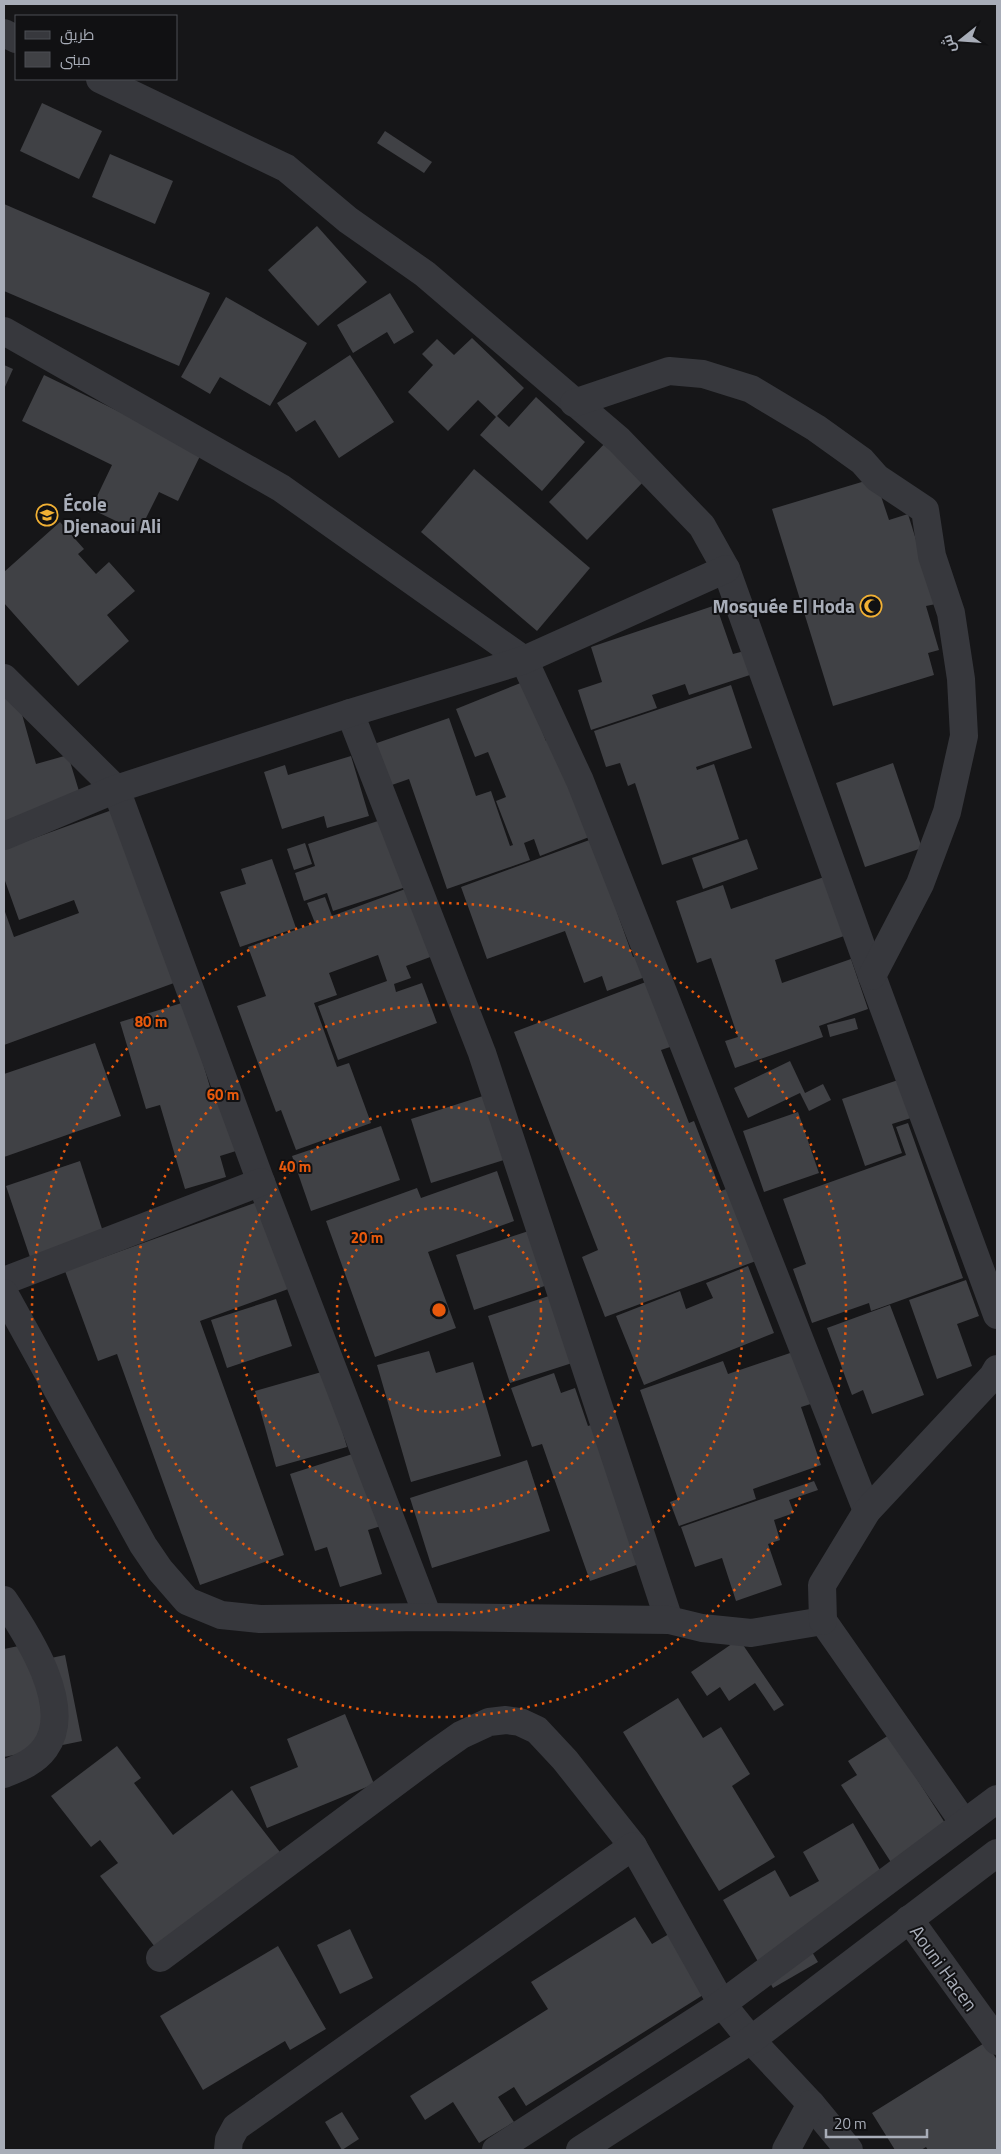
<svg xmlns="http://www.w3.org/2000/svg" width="1001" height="2154" viewBox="0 0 1001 2154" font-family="'Titillium Web',Cairo,sans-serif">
<rect width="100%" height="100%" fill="#161618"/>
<!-- building -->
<g fill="#404145">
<polygon points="42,103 102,131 79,179 20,151"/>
<polygon points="385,131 432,162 424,173 377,143"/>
<polygon points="110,154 173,181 155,224 92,197"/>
<polygon points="4,204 210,293 179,366 4,291"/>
<polygon points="317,226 367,282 318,326 268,270"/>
<polygon points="390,293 414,332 394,344 387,332 353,353 337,325"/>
<polygon points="226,297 307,343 270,406 220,377 210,394 181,377"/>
<polygon points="472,338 524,388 497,416 509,427 536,397 585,442 542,491 480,435 496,417 478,400 448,431 408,392 433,365 422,354 437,339 454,355"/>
<polygon points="350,355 394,422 339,458 315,420 296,432 277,403"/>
<polygon points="4,365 13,369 4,389"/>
<polygon points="44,375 202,452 178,501 159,492 139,532 91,509 112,465 22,421"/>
<polygon points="608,440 647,478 587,540 549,502"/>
<polygon points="474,469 590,568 537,631 421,532"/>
<polygon points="875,478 889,520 908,514 936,604 926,606 939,650 928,653 934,675 833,706 772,509"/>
<polygon points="60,522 84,549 78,554 96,574 109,562 135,591 107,615 129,641 78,686 4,603 4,572"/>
<polygon points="716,605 733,654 748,650 756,673 689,695 685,684 652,695 657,708 591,730 578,690 602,682 591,647"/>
<polygon points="523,682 546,741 558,736 597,834 540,856 534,839 524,843 530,860 447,889 409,779 389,786 374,744 449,718 476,796 491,791 510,846 513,845 496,801 506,797 488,752 475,757 456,709"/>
<polygon points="731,685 752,748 696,767 697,770 714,764 739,839 662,865 635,783 628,786 620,763 606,767 594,731"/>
<polygon points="16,693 36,764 68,755 82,801 4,824 4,697"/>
<polygon points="351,756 369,816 327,828 324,816 282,829 264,772 285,765 288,775"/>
<polygon points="893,763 922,848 865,867 836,783"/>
<polygon points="112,810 174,983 4,1045 4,909 14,937 79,913 74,900 19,920 4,878 4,849"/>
<polygon points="387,818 409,886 333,911 327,893 304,901 295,873 315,866 308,844"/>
<polygon points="614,831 617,912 633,957 648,952 656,973 607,991 602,976 584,983 565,931 487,959 461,887"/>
<polygon points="747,839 758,869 703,889 692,858"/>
<polygon points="305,843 312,864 294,870 287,849"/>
<polygon points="272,859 296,928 240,947 220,892 246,884 241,869"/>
<polygon points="827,876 847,935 775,960 782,983 851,959 868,1009 819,1026 823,1037 735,1068 725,1041 738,1037 711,958 697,963 676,901 723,885 731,909"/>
<polygon points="408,888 433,956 406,966 411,978 394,984 396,992 422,983 437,1023 338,1060 318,1006 387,981 378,955 329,973 337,995 314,1003 337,1067 349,1063 371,1123 296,1150 281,1110 276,1112 237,1006 266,996 248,947 315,923 307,903 325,897 332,916"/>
<polygon points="651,980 676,1045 661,1050 689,1123 694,1121 721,1191 739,1184 767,1257 605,1317 582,1257 598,1250 514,1032"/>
<polygon points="185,1002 215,1104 221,1102 236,1151 220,1156 226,1177 185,1189 160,1105 146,1109 120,1022"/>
<polygon points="855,1018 858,1029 830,1037 827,1025"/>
<polygon points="95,1043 121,1116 4,1157 4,1074"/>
<polygon points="790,1061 805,1093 823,1084 831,1100 809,1111 800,1093 748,1118 734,1088"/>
<polygon points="901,1079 914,1117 892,1124 902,1153 865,1166 842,1099"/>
<polygon points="486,1095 507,1159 431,1183 411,1119"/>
<polygon points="798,1112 819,1173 764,1192 743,1131"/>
<polygon points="908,1123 963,1278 871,1311 869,1303 812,1323 793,1269 806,1264 783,1199 906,1155 896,1127"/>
<polygon points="381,1126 400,1180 311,1211 292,1156"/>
<polygon points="80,1161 105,1238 32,1263 6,1186"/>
<polygon points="497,1171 514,1221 428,1252 456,1328 375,1357 326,1221 417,1188 421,1198"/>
<polygon points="260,1201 291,1288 200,1321 284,1555 200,1585 117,1354 98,1361 65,1271"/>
<polygon points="547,1225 565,1279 474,1310 456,1255"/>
<polygon points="748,1266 774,1333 644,1385 616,1316 680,1291 686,1309 713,1298 706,1283"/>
<polygon points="966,1280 979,1316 957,1324 972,1366 937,1379 909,1300"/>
<polygon points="573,1288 594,1356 510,1383 488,1316"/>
<polygon points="276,1299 292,1346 227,1368 211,1320"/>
<polygon points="890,1305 924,1395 872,1414 863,1390 852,1395 827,1328"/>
<polygon points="429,1351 436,1373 473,1362 501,1456 411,1482 377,1365"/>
<polygon points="796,1351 814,1403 801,1407 821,1465 753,1489 756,1499 679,1526 670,1502 678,1499 640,1390 723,1361 728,1374"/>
<polygon points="325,1371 347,1447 276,1467 255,1391"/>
<polygon points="554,1373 561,1393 575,1388 588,1426 612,1417 642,1563 590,1581 542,1444 532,1447 511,1388"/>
<polygon points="368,1449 391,1523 368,1530 382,1574 340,1587 327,1547 315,1551 290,1474"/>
<polygon points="527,1460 550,1531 432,1568 410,1498"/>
<polygon points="814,1481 818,1490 789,1500 794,1513 774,1520 780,1540 768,1544 782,1585 736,1601 722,1558 695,1567 681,1527"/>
<polygon points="739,1639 784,1705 774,1711 755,1683 729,1701 720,1687 707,1696 691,1672"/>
<polygon points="33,1643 37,1661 65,1655 82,1741 4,1757 4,1649"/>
<polygon points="678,1698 703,1738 721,1727 750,1774 732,1786 775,1857 719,1891 623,1732"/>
<polygon points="345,1714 374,1784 267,1828 250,1787 298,1767 287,1739"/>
<polygon points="889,1735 952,1834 896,1870 841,1785 857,1775 848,1761"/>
<polygon points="117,1746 141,1778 134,1783 173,1835 232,1790 283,1856 155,1947 100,1876 118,1863 100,1840 91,1847 51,1796"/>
<polygon points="853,1823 892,1891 805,1940 818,1962 773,1988 723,1900 775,1870 790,1897 819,1881 803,1852"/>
<polygon points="635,1917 652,1944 674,1931 711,1990 526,2106 514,2087 498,2097 514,2122 479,2143 453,2102 425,2120 410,2096 548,2009 531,1982"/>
<polygon points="350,1929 373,1978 340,1994 317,1945"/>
<polygon points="278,1946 326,2029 290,2050 285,2041 203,2090 160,2016"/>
<polygon points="986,2042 997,2060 997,2150 928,2150 926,2147 921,2150 895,2150 872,2113"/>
<polygon points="342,2112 359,2139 342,2150 325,2122"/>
</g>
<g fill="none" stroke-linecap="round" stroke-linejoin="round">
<!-- minor -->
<g stroke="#37383d" stroke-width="28">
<polyline points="4,33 16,39"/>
<polyline points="100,79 286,168 348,220 425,274 619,440 702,526 726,569 872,976 997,1315"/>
<polyline points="4,331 281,488 524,660 580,781 867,1511"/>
<polyline points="574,403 669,371 703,374 751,389 816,428 862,461 877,478 925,510 932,556 951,613 961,679 964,736 947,812 920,884 872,976"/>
<polyline points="4,678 116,789 261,1182 428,1617"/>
<polyline points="350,713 482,1053 669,1620"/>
<polyline points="4,836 116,789 350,713 524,660 726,569"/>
<polyline points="4,1281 261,1182"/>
<polyline points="4,1293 143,1545 160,1570 187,1601 221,1615 260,1619 428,1617 669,1620 702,1628 751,1633 823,1621 964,1823"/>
<path d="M4 1600C27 1634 75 1707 45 1748 35 1762 19 1768 4 1774"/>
<polyline points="823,1621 822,1585 867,1511 993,1376 997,1369"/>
<polyline points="909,1919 997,2041"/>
<polyline points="160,1958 434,1754 461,1735 489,1722 506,1720 520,1722 537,1730 565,1760 633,1846"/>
<polyline points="228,2150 229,2140 236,2127 633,1846 722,2004 751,2040 811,2104 849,2150"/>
<polyline points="496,2150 722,2004 997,1799"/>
<polyline points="580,2150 751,2040 997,1853"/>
<polyline points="786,2150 811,2104"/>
</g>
</g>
<!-- distance rings -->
<g fill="none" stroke="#e8590c" stroke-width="2.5" stroke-dasharray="2.5 5">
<circle cx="439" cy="1310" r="102"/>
<circle cx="439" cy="1310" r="203"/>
<circle cx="439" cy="1310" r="305"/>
<circle cx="439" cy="1310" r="407"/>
</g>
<!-- icons -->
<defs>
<g id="school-ring" transform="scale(1.125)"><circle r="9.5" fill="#111113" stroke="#f2b134" stroke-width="1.5"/><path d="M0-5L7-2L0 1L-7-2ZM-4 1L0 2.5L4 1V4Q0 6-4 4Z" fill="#f2b134"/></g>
<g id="mosque-ring" transform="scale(1.125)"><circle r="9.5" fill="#111113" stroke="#f2b134" stroke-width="1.5"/><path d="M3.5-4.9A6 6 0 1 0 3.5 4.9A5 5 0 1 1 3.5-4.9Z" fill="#f2b134"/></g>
</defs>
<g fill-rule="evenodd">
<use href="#school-ring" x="47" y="515"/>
<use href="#mosque-ring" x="871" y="606"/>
</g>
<g text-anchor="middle" stroke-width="4" stroke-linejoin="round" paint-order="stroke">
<!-- poi labels -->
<g font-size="19" font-weight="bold" fill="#a8adb8" stroke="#111113" text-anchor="start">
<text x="63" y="511">École<tspan x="63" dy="22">Djenaoui Ali</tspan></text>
<text x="855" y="613" text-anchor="end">Mosquée El Hoda</text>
</g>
<!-- street labels -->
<g font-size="19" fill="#a8adb8" stroke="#111113">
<text transform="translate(944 1968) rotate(54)" y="7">Aouni Hacen</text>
</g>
</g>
<circle cx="439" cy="1310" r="8" fill="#e8590c" stroke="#111113" stroke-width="2.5"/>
<g font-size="15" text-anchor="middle" font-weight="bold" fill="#e8590c" stroke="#111113" stroke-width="4" stroke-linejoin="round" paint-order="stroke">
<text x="151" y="1027">80 m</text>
<text x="223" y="1100">60 m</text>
<text x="295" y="1172">40 m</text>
<text x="367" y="1243">20 m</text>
</g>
<!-- border -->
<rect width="1001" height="2154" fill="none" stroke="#a8adb8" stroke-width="10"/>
<!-- legend -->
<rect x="15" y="15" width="162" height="65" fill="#111113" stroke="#4d4f55"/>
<rect x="25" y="31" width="25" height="8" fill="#37383d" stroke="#4d4f55"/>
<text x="60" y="40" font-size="15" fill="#a8adb8">طريق</text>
<rect x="25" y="52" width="25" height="15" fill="#404145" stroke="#4d4f55"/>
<text x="60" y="65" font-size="15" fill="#a8adb8">مبنى</text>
<!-- north arrow -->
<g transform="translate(961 40) rotate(253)" stroke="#111113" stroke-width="4" paint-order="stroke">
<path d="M0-4L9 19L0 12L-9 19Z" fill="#a8adb8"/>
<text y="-8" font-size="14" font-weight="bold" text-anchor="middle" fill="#a8adb8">ش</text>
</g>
<!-- scale -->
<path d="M826 2129v8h101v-8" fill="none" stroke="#a8adb8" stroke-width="2.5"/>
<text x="834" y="2129" font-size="15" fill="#a8adb8" stroke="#111113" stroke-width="4" paint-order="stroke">20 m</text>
</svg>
